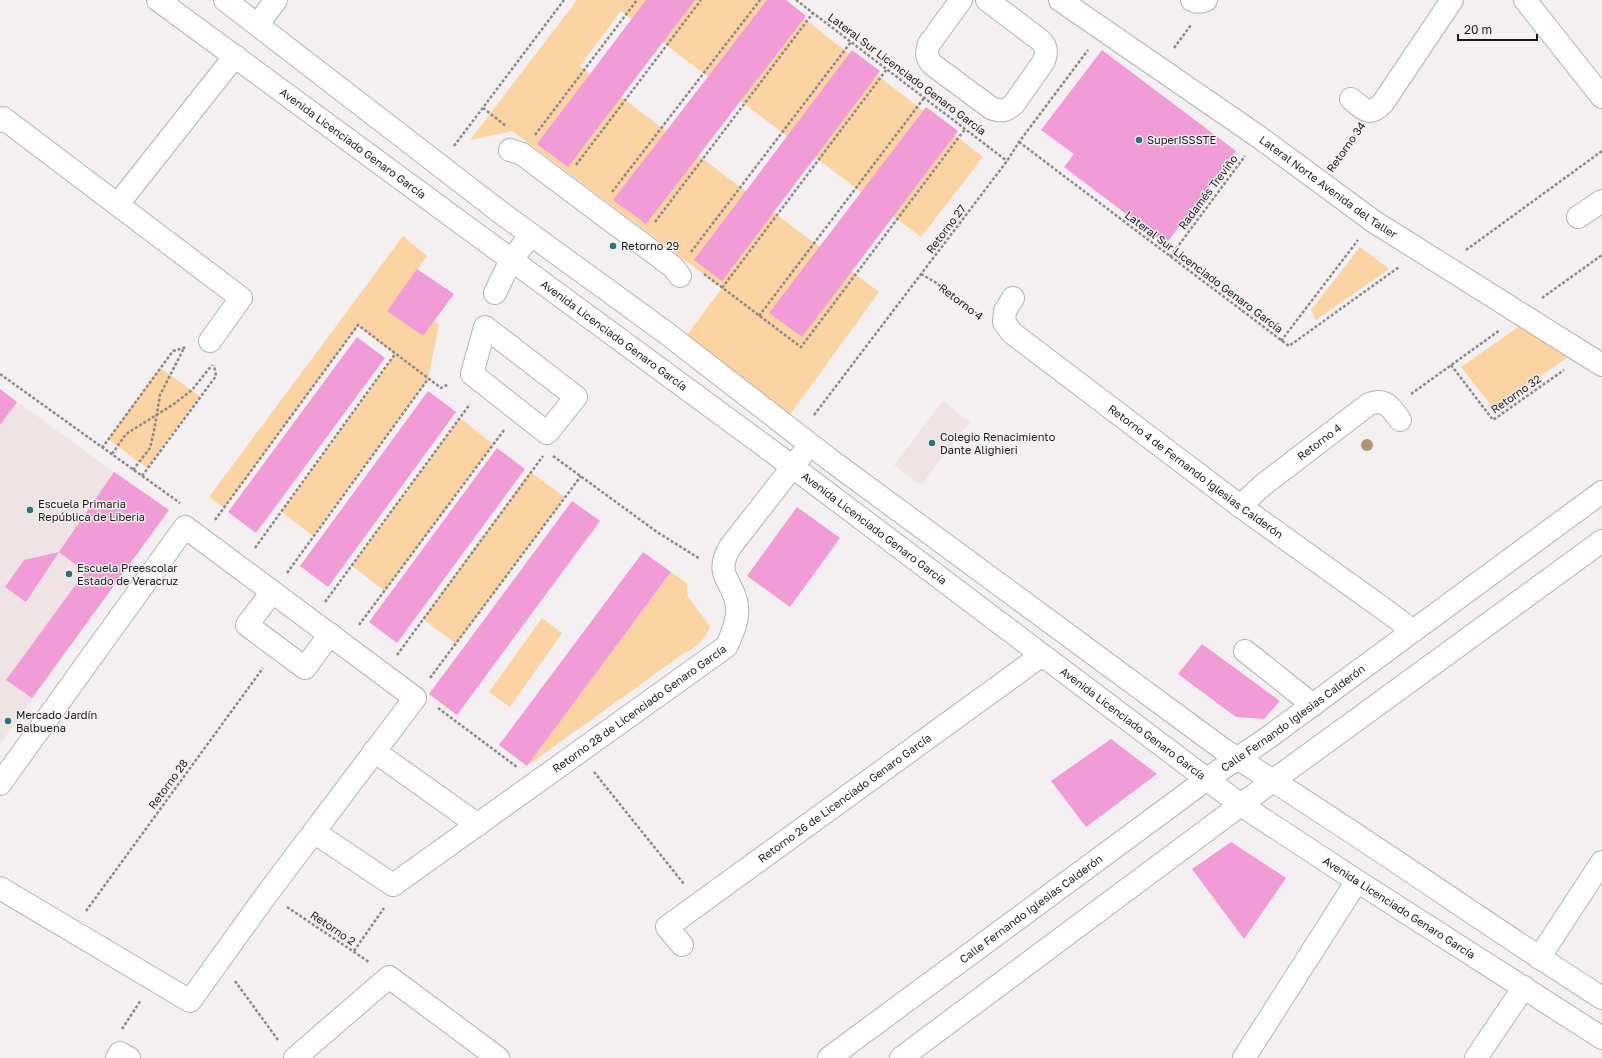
<svg xmlns="http://www.w3.org/2000/svg" width="1602" height="1058" viewBox="0 0 1602 1058" font-family="'Golos Text',sans-serif">
<rect width="100%" height="100%" fill="#f4f0f1"/>
<!-- built -->
<g fill="#f0e3e4">
<polygon points="0,389 96,459 169,510 0,744"/>
<polygon points="943,401 970,422 921,485 894,465"/>
</g>
<!-- green -->
<g fill="#fcd3a3">
<polygon points="577,0 780,0 983,157 921,237 621,11 580,66 879,292 789,416 684,339 722,288 512,131 470,140"/>
<polygon points="403,236 427,256 387,311 423,336 434,321 439,325 428,379 313,536 282,512 395,355 358,326 224,508 209,497"/>
<polygon points="1360,247 1389,269 1316,320 1311,310"/>
<polygon points="1521,325 1568,357 1494,409 1461,367"/>
<polygon points="160,368 200,396 147,468 108,439"/>
<polygon points="460,418 493,444 385,591 352,566"/>
<polygon points="530,472 565,497 456,644 423,619"/>
<path d="M671 572 687 583V596L710 626C704 643 695 647 680 656L527 766Z"/>
<polygon points="542,618 562,633 510,707 489,692"/>
</g>
<!-- building -->
<g fill="#f19cd7">
<polygon points="646,0 695,0 568,167 537,144"/>
<polygon points="767,0 786,0 806,16 646,224 613,200"/>
<polygon points="852,50 880,71 722,281 694,260"/>
<polygon points="1102,50 1236,151 1166,244 1064,167 1074,154 1041,130"/>
<polygon points="926,107 958,131 802,337 769,313"/>
<polygon points="417,269 454,294 423,336 387,311"/>
<polygon points="357,337 385,358 256,533 228,512"/>
<polygon points="0,389 17,402 0,425"/>
<polygon points="428,391 456,412 328,587 300,566"/>
<polygon points="497,448 525,469 397,643 369,622"/>
<polygon points="114,472 169,510 32,698 6,680 85,572 59,552 26,602 5,587 24,560 59,552"/>
<polygon points="572,501 600,521 457,715 429,694"/>
<polygon points="797,507 840,538 790,607 747,576"/>
<polygon points="643,552 671,572 527,766 499,745"/>
<polygon points="1202,644 1280,701 1264,719 1236,717 1178,674"/>
<polygon points="1111,739 1157,774 1086,827 1051,781"/>
<polygon points="1231,842 1286,878 1244,939 1192,869"/>
</g>
<g fill="none" stroke-linecap="round" stroke-linejoin="round">
<!-- minor casing -->
<g stroke="#b6b2b2" stroke-width="24">
<g id="minor">
<path id="s1" d="M158 0 793 467 1241 805 1357 881 1602 1038"/>
<path d="M225 0 504 215 665 332 829 459 1224 750C1353 829 1475 917 1602 998"/>
<path d="M961 0 929 44C926 53 926 58 933 65L991 108C1001 112 1006 111 1014 104L1044 61C1047 52 1047 47 1040 40L987 0"/>
<path id="s2" d="M1060 0 1259 137 1373 221 1602 365"/>
<path d="M1192 0C1197 3 1201 2 1206 0"/>
<polyline points="1525,0 1602,97"/>
<polyline points="258,24 276,0"/>
<path d="M1351 99C1364 109 1369 118 1383 103L1452 0"/>
<polyline points="0,121 3,118 241,298 210,341"/>
<polyline points="510,150 522,154 673,267 680,276"/>
<polyline points="118,204 235,56"/>
<polyline points="1578,217 1602,201"/>
<polyline points="495,293 511,260 531,235"/>
<path id="s3" d="M1013 298 1005 311 1004 322 1012 333 1240 506 1388 612 1413 631"/>
<polygon points="485,327 576,397 547,433 472,374"/>
<path id="s4" d="M1240 506 1263 485 1369 404C1385 398 1391 407 1400 420"/>
<polyline points="272,592 247,625 305,668 330,634"/>
<polyline points="1245,651 1313,705"/>
<polyline points="374,751 478,825"/>
<polyline points="0,784 185,527 415,698 267,894 190,1001 0,888"/>
<path id="s5" d="M314 832 393 885 727 646C732 634 739 619 737 606 734 580 713 577 730 547L801 456"/>
<path id="s6" d="M682 945 667 927 1042 655"/>
<polyline points="1539,958 1602,862"/>
<polyline points="117,1058 120,1053 129,1058"/>
<polyline points="295,1058 389,977 498,1058"/>
<path id="s7" d="M829 1058 1207 779 1269 737 1602 492"/>
<polyline points="901,1058 1274,780 1602,541"/>
<polyline points="1244,1058 1357,881"/>
<polyline points="1476,1058 1524,987"/>
</g>
</g>
<!-- path -->
<g stroke="#8d8a8b" stroke-width="2.5" stroke-dasharray="3 2" stroke-linecap="butt">
<polyline points="796,0 1007,161"/>
<polyline points="1174,48 1191,25"/>
<polyline points="483,108 506,126"/>
<polyline points="535,135 637,0"/>
<polyline points="1019,142 1289,346 1399,267"/>
<polyline points="454,146 564,0"/>
<polyline points="1336,162 1357,132"/>
<polyline points="576,165 701,0"/>
<polyline points="612,192 760,0"/>
<polyline points="655,222 813,13"/>
<polyline points="1466,250 1602,151"/>
<polyline points="691,252 851,42"/>
<polyline points="1170,257 1245,156"/>
<polyline points="704,274 801,347 965,129"/>
<polyline points="921,274 935,282 980,316"/>
<polyline points="722,288 887,69"/>
<polyline points="1542,298 1602,255"/>
<polyline points="759,316 924,98"/>
<polyline points="1281,341 1358,240"/>
<polyline points="1451,365 1493,420 1564,370"/>
<polyline points="0,374 180,503"/>
<polyline points="1411,394 1500,330"/>
<polyline points="814,415 1007,161 1019,142 1088,50"/>
<polyline points="102,448 173,351 187,347"/>
<polyline points="112,454 126,434 174,404 192,390 212,365"/>
<polyline points="553,456 657,532 700,559"/>
<polyline points="133,470 150,448 154,431 160,395 184,348"/>
<polyline points="142,476 216,376 214,365"/>
<polyline points="215,520 358,325 441,388 449,384"/>
<polyline points="255,548 395,354"/>
<polyline points="287,573 428,379"/>
<polyline points="325,602 470,404"/>
<polyline points="359,625 504,430"/>
<polyline points="397,655 543,456"/>
<polyline points="430,678 581,476"/>
<polyline points="438,708 517,767"/>
<polyline points="594,772 684,884"/>
<polyline points="287,907 369,962"/>
<polyline points="86,911 263,668"/>
<polyline points="354,951 384,908"/>
<polyline points="235,981 278,1040"/>
<polyline points="122,1029 141,1000"/>
</g>
<!-- minor -->
<use href="#minor" stroke="#fff" stroke-width="22"/>
</g>
<!-- trees -->
<circle fill="#af9673" cx="1367" cy="445" r="6"/>
<!-- markers -->
<g fill="#2e7282" stroke="#f4f0f1" stroke-width="1.5">
<circle cx="1139" cy="140" r="4"/>
<circle cx="613" cy="246" r="4"/>
<circle cx="932" cy="443" r="4"/>
<circle cx="30" cy="510" r="4"/>
<circle cx="69" cy="574" r="4"/>
<circle cx="8" cy="721" r="4"/>
</g>
<g text-anchor="middle" stroke-width="3" stroke-linejoin="round" paint-order="stroke">
<!-- street labels -->
<g font-size="11" fill="#1b1a1a" stroke="#f4f0f1">
<text transform="translate(907 74) rotate(37)" y="4">Lateral Sur Licenciado Genaro García</text>
<text dy="4" stroke="none"><textPath href="#s1" startOffset="242">Avenida Licenciado Genaro García</textPath></text>
<text transform="translate(1346 147) rotate(-55)" y="4">Retorno 34</text>
<text dy="4" stroke="none"><textPath href="#s2" startOffset="327">Lateral Norte Avenida del Taller</textPath></text>
<text transform="translate(1208 192) rotate(-53)" y="4">Radamés Treviño</text>
<text transform="translate(946 229) rotate(-53)" y="4">Retorno 27</text>
<text transform="translate(1204 272) rotate(37)" y="4">Lateral Sur Licenciado Genaro García</text>
<text transform="translate(961 302) rotate(37)" y="4">Retorno 4</text>
<text dy="4" stroke="none"><textPath href="#s1" startOffset="566">Avenida Licenciado Genaro García</textPath></text>
<text transform="translate(1516 394) rotate(-35)" y="4">Retorno 32</text>
<text dy="4" stroke="none"><textPath href="#s4" startOffset="102">Retorno 4</textPath></text>
<text dy="4" stroke="none"><textPath href="#s3" startOffset="270">Retorno 4 de Fernando Iglesias Calderón</textPath></text>
<text dy="4" stroke="none"><textPath href="#s1" startOffset="890">Avenida Licenciado Genaro García</textPath></text>
<text dy="4" stroke="none"><textPath href="#s5" startOffset="398">Retorno 28 de Licenciado Genaro García</textPath></text>
<text dy="4" stroke="none"><textPath href="#s7" startOffset="575">Calle Fernando Iglesias Calderón</textPath></text>
<text dy="4" stroke="none"><textPath href="#s1" startOffset="1214">Avenida Licenciado Genaro García</textPath></text>
<text transform="translate(168 784) rotate(-54)" y="4">Retorno 28</text>
<text dy="4" stroke="none"><textPath href="#s6" startOffset="243">Retorno 26 de Licenciado Genaro García</textPath></text>
<text dy="4" stroke="none"><textPath href="#s1" startOffset="1538">Avenida Licenciado Genaro García</textPath></text>
<text dy="4" stroke="none"><textPath href="#s7" startOffset="251">Calle Fernando Iglesias Calderón</textPath></text>
<text transform="translate(333 928) rotate(34)" y="4">Retorno 2</text>
</g>
<!-- poi labels -->
<g font-size="11" fill="#1b1a1a" stroke="#f4f0f1" text-anchor="start">
<text x="1147" y="144">SuperISSSTE</text>
<text x="621" y="250">Retorno 29</text>
<text x="940" y="441">Colegio Renacimiento<tspan x="940" dy="13">Dante Alighieri</tspan></text>
<text x="38" y="508">Escuela Primaria<tspan x="38" dy="13">República de Liberia</tspan></text>
<text x="77" y="572">Escuela Preescolar<tspan x="77" dy="13">Estado de Veracruz</tspan></text>
<text x="16" y="719">Mercado Jardín<tspan x="16" dy="13">Balbuena</tspan></text>
</g>
</g>
<!-- scale -->
<path d="M1458 34v6h79v-6" fill="none" stroke="#1b1a1a" stroke-width="2"/>
<text x="1464" y="34" font-size="12" fill="#1b1a1a" stroke="#f4f0f1" stroke-width="3" paint-order="stroke">20 m</text>
</svg>
